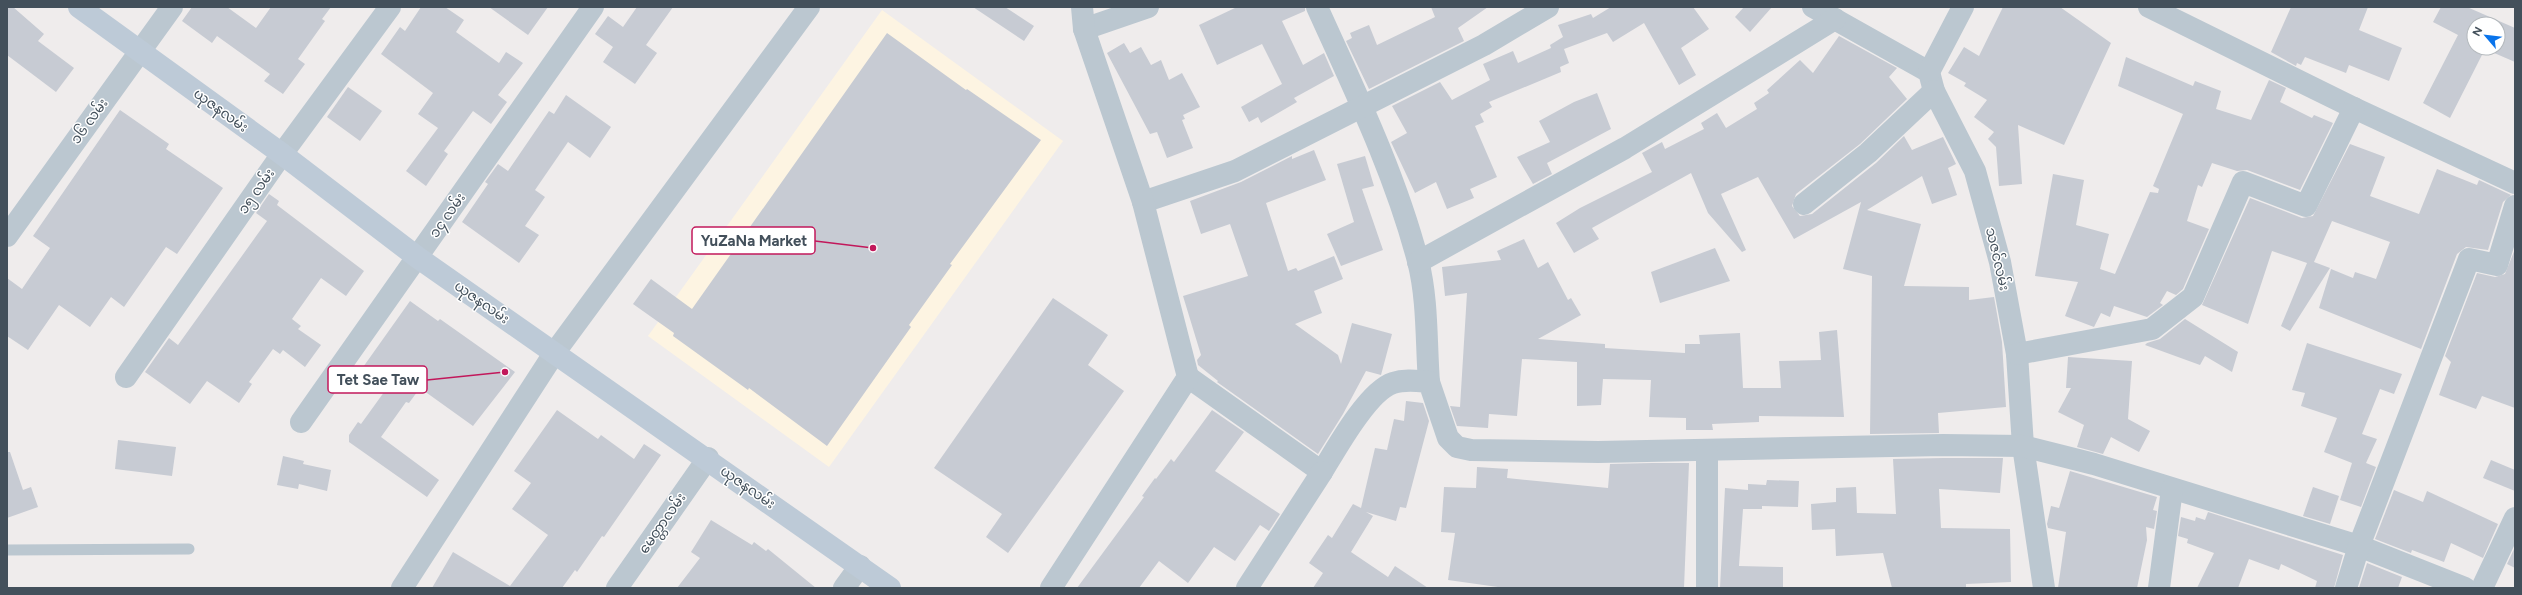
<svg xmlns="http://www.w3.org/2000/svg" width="2522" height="595" viewBox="0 0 2522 595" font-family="Figtree,'Noto Sans Myanmar',sans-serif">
<rect width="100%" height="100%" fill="#efecec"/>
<!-- commercial -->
<polygon fill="#fdf4e2" points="882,10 1063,141 829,467 648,336"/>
<!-- building -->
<g fill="#c7cbd3" fill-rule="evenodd">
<polygon points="7,7 13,7 44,34 38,41 74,68 56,92 7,55"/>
<polygon points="192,7 227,7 256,28 271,7 331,7 322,19 325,21 298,59 305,64 283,94 264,81 270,74 217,36 212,43 182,21"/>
<polygon points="421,7 445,7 464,20 456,32 499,63 506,52 523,63 498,95 507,102 491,124 473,111 444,151 448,154 426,186 406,171 438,128 418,114 433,93 381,54 400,27 405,31"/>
<polygon points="489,7 548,7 528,35"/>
<polygon points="637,7 673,7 646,45 657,53 635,84 603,62 613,47 595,34 608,16 623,27"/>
<polygon points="973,7 1005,7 1034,26 1024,41"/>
<polygon points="1237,7 1305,7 1305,11 1282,21 1303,65 1324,53 1334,76 1294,98 1297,102 1261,123 1258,117 1249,122 1241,107 1282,84 1262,44 1217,65 1199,25"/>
<polygon points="1431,7 1488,7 1458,28 1464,41 1369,89 1346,41 1352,38 1350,33 1369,25 1377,45 1435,17"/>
<polygon points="1611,7 1693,7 1709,29 1681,48 1696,75 1679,85 1644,23 1613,42 1607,33 1564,49 1569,63 1560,67 1561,72 1489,102 1492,107 1480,114 1484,122 1475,126 1497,177 1470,189 1474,198 1447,209 1436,182 1415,193 1391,142 1407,133 1392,106 1440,82 1452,100 1490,80 1483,64 1513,51 1518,63 1551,48 1550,45 1563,37 1558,25 1591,14 1593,18"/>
<polygon points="1744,7 1772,7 1750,32 1735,17"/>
<polygon points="2003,7 2060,7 2111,43 2064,145 2018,125 2022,184 1999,186 1996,147 1988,139 1994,132 1974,117 1987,100 1964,86 1966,83 1948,73 1964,47 1979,56"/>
<polygon points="2291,7 2368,7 2359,30 2402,48 2389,81 2349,65 2346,73 2305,57 2301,65 2297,63 2296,66 2271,52"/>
<path d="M2441 7H2467L2515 28V62L2485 49 2450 118 2423 103 2458 35 2433 22ZM2474 24H2498V48H2474Z"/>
<polygon points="887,33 966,90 967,89 1041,140 950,264 952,265 909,325 911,327 827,446 749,388 748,390 673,336 674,333 633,304 651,279 692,309"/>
<polygon points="1839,36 1897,68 1889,77 1907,99 1860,144 1796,194 1792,206 1800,216 1812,214 1876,163 1904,136 1912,150 1943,137 1956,164 1948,168 1957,195 1932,204 1922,176 1867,210 1921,224 1904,286 1969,287 1969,300 1994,297 2002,342 2006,407 1938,413 1939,433 1870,434 1872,276 1843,269 1861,202 1794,239 1758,177 1721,194 1746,250 1742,252 1708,213 1691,173 1592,228 1599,239 1574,253 1556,223 1580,208 1652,172 1642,153 1662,142 1665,149 1704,129 1701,123 1717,113 1726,128 1757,109 1754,103 1769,93 1767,90 1800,60 1813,73"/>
<polygon points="1124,43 1130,53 1141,47 1151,65 1161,60 1169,80 1182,73 1200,107 1183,115 1185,119 1182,120 1193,148 1167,158 1157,132 1150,134 1107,53"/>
<polygon points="2126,57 2193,86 2195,81 2221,91 2216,109 2251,120 2269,80 2286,88 2280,102 2312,118 2314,115 2333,123 2300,190 2247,170 2237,171 2212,163 2202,187 2198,185 2187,221 2209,229 2183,289 2176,295 2167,291 2160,303 2163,305 2147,317 2114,306 2110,317 2101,313 2094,327 2065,316 2078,282 2035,276 2053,174 2084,180 2076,225 2109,234 2100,269 2115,274 2150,192 2158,193 2159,189 2153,186 2183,114 2118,86"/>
<polygon points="348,87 382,111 360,141 327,117"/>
<polygon points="1597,93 1611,129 1547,163 1552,174 1533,184 1517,157 1550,142 1539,121 1574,102"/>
<polygon points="566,95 611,127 590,158 568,142 535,190 545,197 525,226 539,235 519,263 462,222 488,184 485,182 498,164 508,171 549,111 554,114"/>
<polygon points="120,110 169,144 166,149 223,188 177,254 166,247 124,307 111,297 90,327 59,305 28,350 7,336 7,278 22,289 50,248 33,236"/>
<polygon points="2350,144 2385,157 2370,196 2419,214 2437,169 2477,185 2479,180 2511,195 2503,202 2488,250 2466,247 2457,254 2421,349 2319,308 2331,269 2353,278 2355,272 2376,279 2390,242 2332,221 2314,262 2330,268 2290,331 2281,326 2307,263 2272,251 2248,324 2202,305 2250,198 2302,218 2313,216"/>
<polygon points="1314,150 1326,180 1266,203 1288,271 1296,268 1298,271 1334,256 1343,279 1314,291 1322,313 1295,324 1338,355 1341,364 1352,323 1392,334 1381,375 1366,371 1343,414 1318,454 1217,382 1218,381 1198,365 1197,360 1201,355 1183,296 1248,276 1230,224 1201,234 1190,201 1241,182 1292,156 1292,159"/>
<polygon points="1365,156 1374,186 1362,189 1383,250 1341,266 1327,234 1354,222 1337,164"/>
<polygon points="269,194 279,201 277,205 364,271 346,296 321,278 292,319 301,326 298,329 321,345 305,367 283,350 280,354 273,349 249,382 252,384 239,403 207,381 190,404 145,372 169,338 178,345 267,221 256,213"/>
<polygon points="1524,239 1538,268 1548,262 1568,300 1571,298 1581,315 1538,339 1605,344 1605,348 1685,353 1685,344 1700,344 1699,335 1740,333 1743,388 1781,388 1779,361 1821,360 1819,332 1837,330 1844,417 1759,416 1759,422 1712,424 1713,430 1686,430 1686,418 1649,417 1651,380 1603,379 1601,405 1577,406 1577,362 1522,359 1517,416 1489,414 1488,428 1457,426 1450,406 1460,407 1467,293 1445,296 1442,267 1501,260 1497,251"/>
<polygon points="1715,248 1730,281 1660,303 1651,272"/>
<polygon points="2515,249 2515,408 2482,396 2476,409 2439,395 2451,362 2445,356 2477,273 2495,277 2505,274"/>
<polygon points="1053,298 1108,335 1088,365 1124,391 1008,553 986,537 1002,514 934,468"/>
<polygon points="410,301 438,321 440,319 515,372 473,426 420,388 409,403 406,402 381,437 439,480 427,497 349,442 349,435 358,422 361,424 387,388 361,370"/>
<polygon points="2185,319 2238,352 2232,372 2205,356 2200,365 2145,345 2147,343 2160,339"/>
<polygon points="2307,343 2402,374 2394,394 2380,389 2362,434 2377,439 2366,463 2376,467 2361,507 2340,500 2352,463 2324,452 2337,418 2301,406 2305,393 2292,390"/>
<polygon points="2068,357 2132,361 2128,419 2150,431 2139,452 2111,437 2103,454 2077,447 2084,425 2058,412 2071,388 2066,388"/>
<polygon points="1406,401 1423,403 1429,421 1406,508 1400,507 1396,521 1366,512 1373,516 1351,552 1388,577 1395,566 1428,588 1313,588 1323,573 1309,563 1328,535 1332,538 1353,504 1361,508 1375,448 1387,450 1394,419 1404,421"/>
<polygon points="557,410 598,439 601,435 634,459 644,444 661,455 604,537 602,536 577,572 575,570 562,588 432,588 453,552 510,586 548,535 512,509 531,483 514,471"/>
<polygon points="1212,410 1244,432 1215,471 1280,514 1269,531 1260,525 1235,561 1214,547 1188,583 1159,561 1139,588 1077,588 1144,497 1142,496 1155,478 1156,479 1171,459 1174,462"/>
<polygon points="118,440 176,447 172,476 115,469"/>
<polygon points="7,452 10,452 23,490 31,487 38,507 7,518"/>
<polygon points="283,456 304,461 303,464 331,470 327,491 299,484 298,489 277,485"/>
<polygon points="1943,458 2003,458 2000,493 1939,489 1941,528 2010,529 2011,582 1966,584 1966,588 1892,588 1883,553 1836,556 1835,529 1812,530 1811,504 1836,502 1836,488 1856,487 1857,513 1896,514 1893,459"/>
<polygon points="2491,460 2515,470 2515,491 2483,478"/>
<polygon points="1652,463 1689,463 1684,588 1505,588 1448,580 1455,533 1441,532 1444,487 1476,488 1477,467 1508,469 1507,478 1608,488 1610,464"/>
<polygon points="2070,471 2157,497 2153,510 2157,511 2154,529 2146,527 2147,540 2137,588 2058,588 2066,532 2048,528 2047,524 2051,506 2059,508"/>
<polygon points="1767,480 1799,481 1798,507 1762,506 1762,509 1743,509 1739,566 1783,567 1783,588 1720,588 1725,488 1748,490 1748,484 1766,485"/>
<polygon points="2313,487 2339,496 2330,524 2303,516"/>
<polygon points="2394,490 2423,502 2427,491 2498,524 2483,558 2451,543 2444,562 2412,550 2411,553 2375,539"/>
<polygon points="2208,512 2343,555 2334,588 2315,588 2317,581 2281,564 2279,570 2249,559 2238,588 2197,588 2214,553 2187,543 2188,539 2178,536 2181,517 2195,521 2196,517 2205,520"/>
<polygon points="711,520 752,545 754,542 766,551 768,549 816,588 677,588 700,558 691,552"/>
<polygon points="2515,547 2515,568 2507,564"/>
<polygon points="2367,563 2402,577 2398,588 2359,588"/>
</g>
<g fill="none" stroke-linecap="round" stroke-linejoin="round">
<!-- lane -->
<polyline stroke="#bbc7d0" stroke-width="11" points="7,550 189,549"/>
<!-- street -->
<g stroke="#bbc7d0" stroke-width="22">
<path d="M1317 7C1354 89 1395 173 1418 261 1428 300 1426 343 1429 382"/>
<polyline points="1813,7 1929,72 1934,91 1975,171 2000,262 2017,354 2023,446 2044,588"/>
<polyline points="2149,7 2354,108 2515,183"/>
<polyline points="1084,29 1148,7"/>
<polyline points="1929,72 1963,7"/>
<polyline points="1143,202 1235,171 1484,45 1548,7"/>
<polyline points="1804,204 1868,153 1934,91"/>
<polyline points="7,236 172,7"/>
<polyline points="1418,262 1625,148 1835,19"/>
<polyline points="2017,354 2152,329 2193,297 2243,182 2306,206 2354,108"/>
<polyline points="126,377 282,154 390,7"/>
<path d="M1188 377 1322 472C1336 449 1368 391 1393 383 1405 379 1417 381 1429 382L1448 438 1457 447 1471 450 1598 452 1943 445 2023 446 2094 464 2359 546 2465 588"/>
<polyline points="301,422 593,7"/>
<polyline points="1707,451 1707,588"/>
<polyline points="402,588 555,352 809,7"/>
<polyline points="617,588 708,458"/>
<polyline points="844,588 860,566"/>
<polyline points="1051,588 1188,377 1143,202 1084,29 1082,7"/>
<polyline points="1247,588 1322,472"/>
<polyline points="2159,588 2172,489"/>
<polyline points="2346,588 2359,546 2469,259 2497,265 2515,206"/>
<polyline points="2482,588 2515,518"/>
</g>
<!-- secondary -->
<polyline stroke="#bdcad7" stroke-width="22" points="79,7 282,154 417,257 890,588"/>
</g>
<g text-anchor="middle" stroke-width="3" stroke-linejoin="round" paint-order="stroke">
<!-- street labels -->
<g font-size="14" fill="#43505b" stroke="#fff">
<text transform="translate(221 110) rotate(36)" y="5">ယုဇနလမ်း</text>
<text transform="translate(89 121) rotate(-54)" y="5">၁၆ လမ်း</text>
<text transform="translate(256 191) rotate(-55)" y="5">၁၅ လမ်း</text>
<text transform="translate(447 215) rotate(-55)" y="5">၁၄ လမ်း</text>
<text transform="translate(1998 259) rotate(77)" y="5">သဇင်လမ်း</text>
<text transform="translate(482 302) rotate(35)" y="5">ယုဇနလမ်း</text>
<text transform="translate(748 487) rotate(35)" y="5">ယုဇနလမ်း</text>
<text transform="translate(662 523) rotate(-55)" y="5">မေတ္တာလမ်း</text>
</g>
</g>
<!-- callouts -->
<path fill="none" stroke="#c2185b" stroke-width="1.5" d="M873 248L815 241M505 372L427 380"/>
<g fill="#c2185b" stroke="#fff" stroke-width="1.5">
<circle cx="873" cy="248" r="4"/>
<circle cx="505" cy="372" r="4"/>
</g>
<g fill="#fff" stroke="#c2185b" stroke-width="1.5">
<rect x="692" y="227" width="123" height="27" rx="4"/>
<rect x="328" y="366" width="99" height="27" rx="4"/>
</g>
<g font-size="15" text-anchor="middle" font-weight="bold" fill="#43505b">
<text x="754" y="246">YuZaNa Market</text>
<text x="378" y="385">Tet Sae Taw</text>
</g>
<!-- border -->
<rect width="2522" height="595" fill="none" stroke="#43505b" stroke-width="16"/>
<!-- north arrow -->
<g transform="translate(2486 36) rotate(298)"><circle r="19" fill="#ffffff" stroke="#b4b9bd"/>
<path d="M0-3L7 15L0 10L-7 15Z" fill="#0a74eb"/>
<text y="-6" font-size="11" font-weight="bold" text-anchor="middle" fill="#43505b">N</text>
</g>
</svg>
